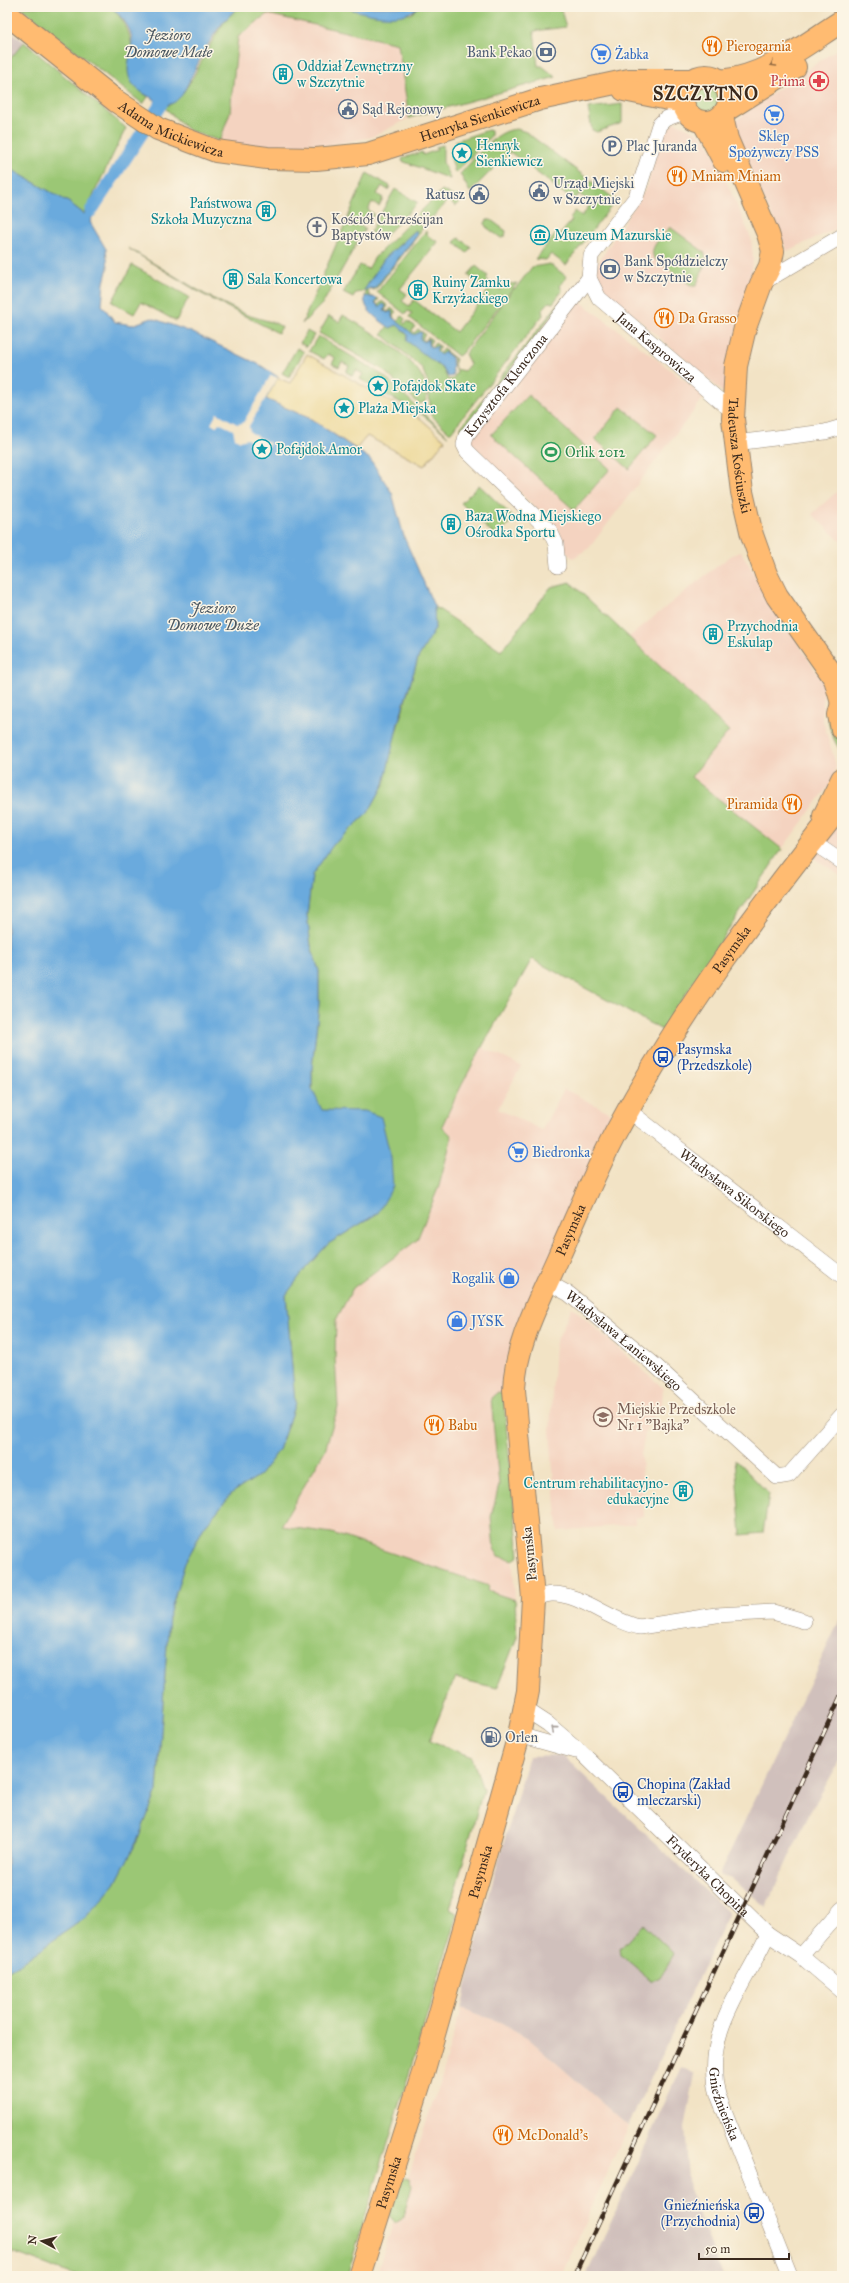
<svg xmlns="http://www.w3.org/2000/svg" width="849" height="2283" viewBox="0 0 849 2283" font-family="'IM FELL Great Primer',serif">
<rect width="100%" height="100%" fill="#fcf5e5"/>
<filter id="ink" filterUnits="userSpaceOnUse"><feTurbulence type="fractalNoise" baseFrequency=".025" numOctaves="2"/><feDisplacementMap in="SourceGraphic" scale="8" xChannelSelector="R" yChannelSelector="G"/><feConvolveMatrix kernelMatrix="1 2 1 2 8 2 1 2 1" color-interpolation-filters="sRGB"/></filter>
<filter id="wash" filterUnits="userSpaceOnUse"><feTurbulence type="fractalNoise" baseFrequency=".012" numOctaves="4" result="noise"/><feDisplacementMap in="SourceGraphic" scale="16" xChannelSelector="R" yChannelSelector="G"/><feGaussianBlur stdDeviation="0.9" result="paint"/><feColorMatrix in="noise" values="0 0 0 0 0 0 0 0 0 0 0 0 0 0 0 0 0 1.4 0 .05"/><feComposite in="paint" operator="in"/></filter>
<g filter="url(#wash)">
<rect width="100%" height="100%" fill="#f2e3c5"/>
<!-- built -->
<g fill="#f4d3c0">
<polygon points="267,14 398,44 409,118 372,137 325,146 306,149 216,151 230,112 238,37"/>
<polygon points="842,46 842,226 787,251 731,124 774,92"/>
<polygon points="675,122 702,135 713,151 751,238 753,258 751,281 726,395 594,281 594,269 648,185 658,137"/>
<polygon points="577,299 705,396 589,548 573,558 562,549 559,530 468,443"/>
<polygon points="842,487 842,541 841,542 812,514"/>
<polygon points="741,552 824,684 822,718 836,765 834,779 782,849 691,777 629,637 698,581 732,555"/>
<polygon points="842,812 842,876 809,855"/>
<polygon points="483,1048 521,1066 498,1109 542,1130 564,1089 611,1113 618,1128 536,1288 504,1367 502,1393 515,1600 487,1591 489,1587 332,1533 280,1526 325,1450 338,1407 335,1357 336,1320 353,1288 379,1269 462,1082"/>
<polygon points="572,1307 663,1388 662,1406 646,1428 641,1455 644,1516 635,1517 635,1524 558,1531 550,1431 555,1345"/>
<polygon points="461,2008 500,2022 528,2038 628,2126 561,2276 376,2276 442,2074"/>
</g>
<!-- industrial -->
<g fill="#d0c0bc">
<polygon points="7,28 24,42 7,63"/>
<polygon points="842,1615 842,1757 809,1814 766,1907 732,1879 719,1875"/>
<polygon points="562,1755 729,1913 628,2126 528,2038 500,2022 461,2008 486,1904 529,1756"/>
<polygon points="681,2067 695,2074 685,2128 690,2192 723,2276 586,2276"/>
</g>
<!-- green -->
<g fill="#9bc774" stroke="#6b7849">
<path d="M20 7H111C137 32 131 51 133 84L148 97 143 104Z"/>
<path d="M240 7H344L356 11 411 14 418 7H560L566 27 534 31 538 66H542L556 77 409 118 398 44 267 14 238 37 230 112 220 141 188 130 164 107C196 97 207 28 240 7Z"/>
<polygon points="24,42 126,128 84,214 70,203 7,167 7,63"/>
<circle cx="707" cy="100" r="16"/>
<polygon points="622,104 622,123 597,132 592,130 588,108"/>
<path d="M517 129 526 132 616 200 566 265 551 254 546 260 535 259 557 233 560 235 572 220 570 218 575 211 582 216 591 203 579 194 574 201 510 152 470 192 460 174C475 159 494 130 517 129Z"/>
<polygon points="488,130 491,131 491,136 455,173 451,158 452,146 462,156 465,153 455,141"/>
<polygon points="443,145 443,162 450,179 402,161 403,158 422,152 423,155 437,150 436,147"/>
<polygon points="367,173 390,186 388,190 382,186 377,194 383,198 379,206 372,202 368,210 374,214 370,221 363,218 359,225 365,229 359,240 356,240 357,243 323,303 302,324"/>
<polygon points="395,189 418,203 382,239 370,232"/>
<polygon points="442,190 461,201 455,206 449,200 426,224 416,216"/>
<polygon points="413,219 423,227 419,234 375,290 371,289 368,292 370,296 379,299 376,303 378,305 382,301 388,306 385,310 388,312 391,308 396,312 393,316 395,320 392,317 392,311 387,313 365,296 366,292 370,288 374,288 417,235 416,230 384,259 363,292 356,293 353,298 343,293 360,265 368,269 375,257"/>
<polygon points="487,220 491,220 506,231 505,237 501,238 486,227 485,223"/>
<path d="M670 227 704 252 707 260 696 286H692L654 258C648 247 663 236 670 227Z"/>
<polygon points="426,231 428,236 438,242 400,289 407,294 402,301 409,306 414,300 456,332 493,284 500,290 507,281 511,284 517,283 462,353 458,356 409,317 412,313 408,311 405,314 377,292"/>
<polygon points="459,238 471,247 467,253 454,242"/>
<polygon points="128,248 206,295 247,315 275,323 282,327 278,333 202,294"/>
<polygon points="550,264 567,277 560,286 562,291 553,303 549,302 542,310 543,315 451,432 449,432 431,415 428,383 422,368 382,334 388,326 390,328 397,325 408,335 408,341 443,369 448,380 453,379 457,372 454,366 454,358 445,352 440,355 436,351 438,346 432,349 427,345 428,339 424,343 397,322 402,316 405,319 403,322 405,324 407,321 415,326 412,331 414,333 418,329 425,334 422,339 425,341 428,337 432,340 429,345 432,347 435,343 441,347 438,351 440,353 443,349 456,359 454,365 456,369 464,371 470,364 465,354 514,288 515,289 532,267"/>
<polygon points="132,265 189,297 176,321 141,302 134,314 112,302"/>
<polygon points="476,266 488,276 486,279 489,281 484,288 468,275"/>
<polygon points="563,298 564,299 461,434 461,427"/>
<path d="M343 315C366 329 439 367 425 402L419 404 382 369 319 333 329 316 339 322Z"/>
<polygon points="307,331 314,335 307,347 300,343"/>
<polygon points="318,336 384,376 448,436 423,415 378,390 380,386 376,384 374,387 360,379 363,374 356,370 353,376 346,372 349,366 342,362 339,367 332,364 335,358 328,354 324,359 309,351"/>
<polygon points="297,348 304,352 289,377 282,373"/>
<polygon points="528,395 610,469 574,510 491,435"/>
<polygon points="621,407 657,435 629,469 595,439"/>
<polygon points="479,485 514,518 496,537 461,503"/>
<path d="M570 582 729 731 691 777 782 849 662 1030 532 959C501 1014 468 1068 442 1126L452 1136 439 1186 417 1240 353 1288 336 1320 335 1357 338 1407 325 1450 281 1526 332 1533 489 1586 488 1591 515 1600 517 1637 497 1688 455 1678 429 1741 472 1757 483 1790 450 1909 458 1914 347 2276H77L7 2250V1970L18 1965 85 1918 115 1884 138 1839 157 1791 169 1615 185 1563 204 1527 232 1493 260 1475 279 1450 295 1403 286 1295 305 1269 328 1244 378 1213 321 1110 312 1089V1068L319 1004V971L311 946 307 915 312 875 333 845 368 813 384 784 392 746 418 658 435 629 434 606 501 651 551 587Z"/>
<path d="M832 689 839 738 842 744V753C828 733 824 712 832 689Z"/>
<polygon points="498,1392 503,1393 519,1556 513,1560 499,1556 494,1549 491,1517 499,1485 491,1398"/>
<polygon points="735,1459 769,1494 763,1533 741,1535"/>
<polygon points="643,1924 674,1954 660,1977 652,1981 621,1955 620,1949"/>
<polygon points="405,2178 409,2179 412,2186 402,2219 395,2223 389,2215 400,2182"/>
</g>
<!-- sand -->
<polygon fill="#eeda9e" stroke="#94825e" points="307,354 421,419 445,440 424,466 367,436 356,449 311,419 265,399 278,378 290,383"/>
<!-- water -->
<g fill="#6aaadd" stroke="#526a7e">
<path d="M111 7H240C214 23 197 68 182 95L175 102 164 107C155 97 140 95 132 83 123 69 132 55 132 40 131 27 121 16 111 7Z"/>
<path d="M344 7H418C400 24 365 14 344 7Z"/>
<polygon points="7,167 70,203 84,214 86,209 94,213 90,222 106,249 108,267 104,283 102,305 115,322 132,325 152,318 191,332 260,365 278,377 266,399 311,419 370,459 392,493 404,537 434,606 435,629 418,658 398,723 384,784 368,813 333,845 312,875 307,915 311,946 319,971 319,1004 312,1068 312,1089 322,1110 365,1111 381,1117 391,1158 393,1186 378,1213 328,1244 305,1269 286,1295 295,1403 279,1450 260,1475 232,1493 204,1527 185,1563 169,1615 157,1791 138,1839 115,1884 85,1918 18,1965 7,1970"/>
<polygon points="416,230 417,235 374,289 370,288 363,292 384,259"/>
<path d="M365 296 377 298 375 303 379 307 383 304 386 306 384 310 387 313 392 311V317L414 335 420 332 422 333 420 339 424 342 429 339 428 345 432 348 438 346 436 351 440 355 445 352 452 358 453 376 448 377 443 369 407 341 408 335 397 325 390 328C380 320 362 311 365 296Z"/>
</g>
<!-- pier -->
<polygon fill="#f2e3c5" points="271,375 278,378 249,426 250,432 270,443 264,454 256,450 259,445 247,439 240,441 235,438 233,430 219,423 216,427 211,424 217,413 237,424 243,423"/>
<g fill="none" stroke-linecap="round" stroke-linejoin="round">
<!-- canal -->
<polyline stroke="#6aaadd" stroke-width="13" points="91,211 161,104"/>
</g>
</g>
<g filter="url(#ink)">
<g fill="none" stroke-linecap="round" stroke-linejoin="round">
<!-- street casing -->
<g stroke="#968672" stroke-width="16">
<g id="street">
<polyline points="589,278 591,256 636,197 659,125 665,119 687,111"/>
<path id="s1" d="M589 278 599 298 726 406H733"/>
<polyline points="762,283 842,236"/>
<polyline points="735,443 825,432 842,427"/>
<path id="s2" d="M558 566 556 544 550 531 467 451 464 445 466 436 589 278"/>
<polyline points="811,841 842,862"/>
<path id="s3" d="M627 1112 637 1117 842 1276"/>
<path id="s4" d="M547 1282 569 1294 657 1367 777 1477 789 1475 842 1415"/>
<path d="M533 1598C539 1597 546 1594 552 1594 580 1593 612 1622 640 1627L716 1615 773 1612 804 1621"/>
<path id="s5" d="M525 1709 548 1724 581 1752 768 1934 801 1956 842 1991"/>
<polyline points="519,1735 576,1751"/>
<path id="s6" d="M768 1934C744 1987 702 2033 718 2095L790 2276"/>
<polyline points="801,1956 842,1909"/>
</g>
</g>
<!-- primary casing -->
<g stroke="#968672" stroke-width="24">
<g id="primary">
<path id="s7" d="M7 14 116 101 158 129 216 151 267 158 316 159 368 154 540 99 629 80H693"/>
<circle cx="706" cy="99" r="23"/>
<path d="M720 81C766 77 804 45 842 21"/>
<polyline points="624,90 683,102"/>
<polyline points="728,109 795,67"/>
<path id="s8" d="M722 117 727 139 768 234 773 251 770 266 761 284 745 328 736 366 733 419 742 492 752 535 766 574 777 596 829 670 835 679 842 703"/>
<polyline points="704,123 724,161"/>
<polyline points="842,703 839,715 842,729"/>
<polyline points="824,816 842,779"/>
<path id="s9" d="M359 2276 423 2073 519 1735 528 1691 533 1598 514 1390C515 1344 540 1299 558 1258 578 1214 596 1168 620 1125 681 1011 762 905 842 804"/>
</g>
</g>
<!-- street -->
<use href="#street" stroke="#fff" stroke-width="15"/>
<!-- primary -->
<use href="#primary" stroke="#ffbb71" stroke-width="22"/>
<!-- rail casing -->
<g stroke="#3b2a1e" stroke-width="4.5">
<polyline id="rail" points="574,2276 842,1693"/>
</g>
<!-- rail -->
<use href="#rail" stroke="#fcf5e5" stroke-width="3" stroke-dasharray="9" stroke-linecap="butt"/>
</g>
<!-- one-way arrows -->
<defs><path id="oneway-chevron" d="M-2-3.5L2.5 0L-2 3.5" fill="none" stroke-width="1.6" stroke-linecap="round" stroke-linejoin="round"/></defs>
<use stroke="#936b43" href="#oneway-chevron" transform="translate(773 64) rotate(150)"/>
<use stroke="#a79f9a" href="#oneway-chevron" transform="translate(554 1729) rotate(-139)"/>
</g>
<!-- icons -->
<defs>
<g id="restaurant-ring" transform="scale(1)"><circle r="9.5" fill="#fcf5e5" stroke="#e8710a" stroke-width="1.5"/><path d="M-5-6h1v4h1v-4h1v4h1v-4h1v5L-1.5 .5V6h-2V.5L-5-1ZM5-6V6H3V1.5H1.5Q1.5-4 5-6Z" fill="#e8710a"/></g>
<g id="bank-ring" transform="scale(1)"><circle r="9.5" fill="#fcf5e5" stroke="#5c6f8a" stroke-width="1.5"/><path d="M-6-4H6V4H-6ZM0-2.3a2.3 2.3 0 1 0 0 4.6a2.3 2.3 0 1 0 0-4.6Z" fill="#5c6f8a"/></g>
<g id="supermarket-ring" transform="scale(1)"><circle r="9.5" fill="#fcf5e5" stroke="#3f7fe0" stroke-width="1.5"/><path d="M-6-5.5h2.5l.6 2H6L4.5 2H-2.5L-4.4-4H-6ZM-1.5 3.2a1.3 1.3 0 1 0 .1 0ZM3 3.2a1.3 1.3 0 1 0 .1 0Z" fill="#3f7fe0"/></g>
<g id="building-ring" transform="scale(1)"><circle r="9.5" fill="#fcf5e5" stroke="#0f9aa8" stroke-width="1.5"/><path d="M-4-6H4V6H1V3H-1V6H-4ZM-2.5-4.3h1.7v1.8h-1.7ZM.8-4.3h1.7v1.8H.8ZM-2.5-1h1.7V.8h-1.7ZM.8-1h1.7V.8H.8Z" fill="#0f9aa8"/></g>
<g id="pharmacy-ring" transform="scale(1)"><circle r="9.5" fill="#fcf5e5" stroke="#e0444e" stroke-width="1.5"/><path d="M-2-6h4v4h4v4h-4v4h-4v-4h-4v-4h4Z" fill="#e0444e"/></g>
<g id="civic-ring" transform="scale(1)"><circle r="9.5" fill="#fcf5e5" stroke="#5c6f8a" stroke-width="1.5"/><path d="M-.6-6.5H3V-4.5H.6V-3L4-1V1h2V6H-6V1h2V-1L-.6-3ZM-1.2 2.5V6h2.4V2.5Z" fill="#5c6f8a"/></g>
<g id="parking-ring" transform="scale(1)"><circle r="9.5" fill="#fcf5e5" stroke="#5c6f8a" stroke-width="1.5"/><path d="M-3.5-5.5H1a3.5 3.5 0 0 1 0 7H-1V5.5H-3.5ZM-1-3.4V-.6H.8a1.4 1.4 0 0 0 0-2.8Z" fill="#5c6f8a"/></g>
<g id="sight-ring" transform="scale(1)"><circle r="9.5" fill="#fcf5e5" stroke="#0f9aa8" stroke-width="1.5"/><path d="M0-6L1.8-2.2L6-1.7L2.9 1.2L3.7 5.4L0 3.3L-3.7 5.4L-2.9 1.2L-6-1.7L-1.8-2.2Z" fill="#0f9aa8"/></g>
<g id="church-ring" transform="scale(1)"><circle r="9.5" fill="#fcf5e5" stroke="#6b7280" stroke-width="1.5"/><path d="M-1.2-6h2.4v3.5h3.3v2.4h-3.3V6h-2.4V-.1h-3.3v-2.4h3.3Z" fill="#6b7280"/></g>
<g id="museum-ring" transform="scale(1)"><circle r="9.5" fill="#fcf5e5" stroke="#0f9aa8" stroke-width="1.5"/><path d="M0-6L6-3V-2H-6V-3ZM-5-1h2V3h-2ZM-1-1h2V3h-2ZM3-1h2V3H3ZM-6 4H6V6H-6Z" fill="#0f9aa8"/></g>
<g id="stadium-ring" transform="scale(1)"><circle r="9.5" fill="#fcf5e5" stroke="#2e9e5b" stroke-width="1.5"/><path d="M0-5a6.5 5 0 1 0 0 10a6.5 5 0 1 0 0-10ZM-3.5-1.8h7v3.6h-7Z" fill="#2e9e5b"/></g>
<g id="bus-ring" transform="scale(1)"><circle r="9.5" fill="#fcf5e5" stroke="#1a4fb4" stroke-width="1.5"/><path d="M-5-6H5V4H4V6H2V4H-2V6H-4V4H-5ZM-3.5-4V0h7V-4ZM-3.5 1.2v1.5H-2V1.2ZM2 1.2v1.5H3.5V1.2Z" fill="#1a4fb4"/></g>
<g id="shop-ring" transform="scale(1)"><circle r="9.5" fill="#fcf5e5" stroke="#3f7fe0" stroke-width="1.5"/><path d="M-5-2.5h2.3a2.7 3.5 0 0 1 5.4 0H5L5.5 6h-11ZM-1.5-2.5h3a1.5 2.3 0 0 0-3 0Z" fill="#3f7fe0"/></g>
<g id="school-ring" transform="scale(1)"><circle r="9.5" fill="#fcf5e5" stroke="#8d6e63" stroke-width="1.5"/><path d="M0-5L7-2L0 1L-7-2ZM-4 1L0 2.5L4 1V4Q0 6-4 4Z" fill="#8d6e63"/></g>
<g id="fuel-ring" transform="scale(1)"><circle r="9.5" fill="#fcf5e5" stroke="#5c6f8a" stroke-width="1.5"/><path d="M-5.5-6h7V0h2V4h1.3V-2.5L3-4.5l.8-.8L6-3V5H2.5V1h-1V6h-7ZM-4.2-4.7v3.2H.2V-4.7Z" fill="#5c6f8a"/></g>
</defs>
<g fill-rule="evenodd">
<use href="#restaurant-ring" x="712" y="46"/>
<use href="#bank-ring" x="546" y="52"/>
<use href="#supermarket-ring" x="601" y="54"/>
<use href="#building-ring" x="283" y="74"/>
<use href="#pharmacy-ring" x="819" y="81"/>
<use href="#civic-ring" x="348" y="109"/>
<use href="#supermarket-ring" x="774" y="115"/>
<use href="#parking-ring" x="612" y="146"/>
<use href="#sight-ring" x="462" y="153"/>
<use href="#restaurant-ring" x="677" y="176"/>
<use href="#civic-ring" x="539" y="191"/>
<use href="#civic-ring" x="479" y="194"/>
<use href="#building-ring" x="266" y="211"/>
<use href="#church-ring" x="317" y="227"/>
<use href="#museum-ring" x="540" y="235"/>
<use href="#bank-ring" x="610" y="269"/>
<use href="#building-ring" x="233" y="279"/>
<use href="#building-ring" x="418" y="290"/>
<use href="#restaurant-ring" x="664" y="318"/>
<use href="#sight-ring" x="378" y="386"/>
<use href="#sight-ring" x="344" y="408"/>
<use href="#sight-ring" x="262" y="449"/>
<use href="#stadium-ring" x="551" y="452"/>
<use href="#building-ring" x="451" y="524"/>
<use href="#building-ring" x="713" y="634"/>
<use href="#restaurant-ring" x="792" y="804"/>
<use href="#bus-ring" x="663" y="1057"/>
<use href="#supermarket-ring" x="518" y="1152"/>
<use href="#shop-ring" x="509" y="1278"/>
<use href="#shop-ring" x="457" y="1321"/>
<use href="#school-ring" x="603" y="1417"/>
<use href="#restaurant-ring" x="434" y="1425"/>
<use href="#building-ring" x="683" y="1491"/>
<use href="#fuel-ring" x="491" y="1737"/>
<use href="#bus-ring" x="623" y="1792"/>
<use href="#restaurant-ring" x="503" y="2135"/>
<use href="#bus-ring" x="754" y="2213"/>
</g>
<g text-anchor="middle" stroke-width="3" stroke-linejoin="round" paint-order="stroke">
<!-- food labels -->
<g font-size="14" fill="#c56008" stroke="#fcf5e5" text-anchor="start">
<text x="726" y="51">Pierogarnia</text>
<text x="691" y="181">Mniam Mniam</text>
<text x="678" y="323">Da Grasso</text>
<text x="778" y="809" text-anchor="end">Piramida</text>
<text x="448" y="1430">Babu</text>
<text x="517" y="2140">McDonald's</text>
</g>
<!-- service labels -->
<g font-size="14" fill="#4e5e75" stroke="#fcf5e5" text-anchor="start">
<text x="532" y="57" text-anchor="end">Bank Pekao</text>
<text x="362" y="114">Sąd Rejonowy</text>
<text x="626" y="151">Plac Juranda</text>
<text x="553" y="188">Urząd Miejski<tspan x="553" dy="16">w Szczytnie</tspan></text>
<text x="465" y="199" text-anchor="end">Ratusz</text>
<text x="624" y="266">Bank Spółdzielczy<tspan x="624" dy="16">w Szczytnie</tspan></text>
<text x="505" y="1742">Orlen</text>
</g>
<!-- shop labels -->
<g font-size="14" fill="#366cbe" stroke="#fcf5e5" text-anchor="start">
<text x="615" y="59">Żabka</text>
<text x="774" y="141" text-anchor="middle">Sklep<tspan x="774" dy="16">Spożywczy PSS</tspan></text>
<text x="532" y="1157">Biedronka</text>
<text x="495" y="1283" text-anchor="end">Rogalik</text>
<text x="471" y="1326">JYSK</text>
</g>
<!-- culture labels -->
<g font-size="14" fill="#0d838f" stroke="#fcf5e5" text-anchor="start">
<text x="297" y="71">Oddział Zewnętrzny<tspan x="297" dy="16">w Szczytnie</tspan></text>
<text x="476" y="150">Henryk<tspan x="476" dy="16">Sienkiewicz</tspan></text>
<text x="252" y="208" text-anchor="end">Państwowa<tspan x="252" dy="16">Szkoła Muzyczna</tspan></text>
<text x="554" y="240">Muzeum Mazurskie</text>
<text x="247" y="284">Sala Koncertowa</text>
<text x="432" y="287">Ruiny Zamku<tspan x="432" dy="16">Krzyżackiego</tspan></text>
<text x="392" y="391">Pofajdok Skate</text>
<text x="358" y="413">Plaża Miejska</text>
<text x="276" y="454">Pofajdok Amor</text>
<text x="465" y="521">Baza Wodna Miejskiego<tspan x="465" dy="16">Ośrodka Sportu</tspan></text>
<text x="727" y="631">Przychodnia<tspan x="727" dy="16">Eskulap</tspan></text>
<text x="669" y="1488" text-anchor="end">Centrum rehabilitacyjno-<tspan x="669" dy="16">edukacyjne</tspan></text>
</g>
<!-- health labels -->
<g font-size="14" fill="#be3a42" stroke="#fcf5e5" text-anchor="end">
<text x="805" y="86">Prima</text>
</g>
<!-- street labels -->
<g font-size="14" fill="#3b2a1e" stroke="#fcf5e5">
<text dy="5" stroke="none"><textPath href="#s7" startOffset="522">Henryka Sienkiewicza</textPath></text>
<text dy="5" stroke="none"><textPath href="#s7" startOffset="202">Adama Mickiewicza</textPath></text>
<text dy="5" stroke="none"><textPath href="#s1" startOffset="98">Jana Kasprowicza</textPath></text>
<text dy="5" stroke="none"><textPath href="#s2" startOffset="232">Krzysztofa Klenczona</textPath></text>
<text dy="5" stroke="none"><textPath href="#s8" startOffset="355">Tadeusza Kościuszki</textPath></text>
<text dy="5" stroke="none"><textPath href="#s9" startOffset="1406">Pasymska</textPath></text>
<text dy="5" stroke="none"><textPath href="#s3" startOffset="135">Władysława Sikorskiego</textPath></text>
<text dy="5" stroke="none"><textPath href="#s9" startOffset="1082">Pasymska</textPath></text>
<text dy="5" stroke="none"><textPath href="#s4" startOffset="97">Władysława Łaniewskiego</textPath></text>
<text transform="translate(529 1554) rotate(-96)" y="5">Pasymska</text>
<text dy="5" stroke="none"><textPath href="#s9" startOffset="422">Pasymska</textPath></text>
<text dy="5" stroke="none"><textPath href="#s5" startOffset="248">Fryderyka Chopina</textPath></text>
<text dy="5" stroke="none"><textPath href="#s6" startOffset="183">Gnieźnieńska</textPath></text>
<text dy="5" stroke="none"><textPath href="#s9" startOffset="98">Pasymska</textPath></text>
</g>
<!-- worship labels -->
<g font-size="14" fill="#5b616d" stroke="#fcf5e5" text-anchor="start">
<text x="331" y="224">Kościół Chrześcijan<tspan x="331" dy="16">Baptystów</tspan></text>
</g>
<!-- leisure labels -->
<g font-size="14" fill="#27864d" stroke="#fcf5e5" text-anchor="start">
<text x="565" y="457">Orlik 2012</text>
</g>
<!-- transit labels -->
<g font-size="14" fill="#164399" stroke="#fcf5e5" text-anchor="start">
<text x="677" y="1054">Pasymska<tspan x="677" dy="16">(Przedszkole)</tspan></text>
<text x="637" y="1789">Chopina (Zakład<tspan x="637" dy="16">mleczarski)</tspan></text>
<text x="740" y="2210" text-anchor="end">Gnieźnieńska<tspan x="740" dy="16">(Przychodnia)</tspan></text>
</g>
<!-- education labels -->
<g font-size="14" fill="#785e54" stroke="#fcf5e5" text-anchor="start">
<text x="617" y="1414">Miejskie Przedszkole<tspan x="617" dy="16">Nr 1 "Bajka"</tspan></text>
</g>
<!-- water labels -->
<g font-size="15" font-style="italic" fill="#4b5761" stroke="#fcf5e5">
<text x="168" y="40">Jezioro<tspan x="168" dy="17">Domowe Małe</tspan></text>
<text x="213" y="613">Jezioro<tspan x="213" dy="17">Domowe Duże</tspan></text>
</g>
<!-- district labels -->
<g font-size="18" font-weight="bold" letter-spacing="1" fill="#3b2a1e" stroke="#fcf5e5">
<text x="706" y="100">SZCZYTNO</text>
</g>
</g>
<!-- margin -->
<rect width="849" height="2283" fill="none" stroke="#fcf5e5" stroke-width="24"/>
<!-- north arrow -->
<g transform="translate(42 2241) rotate(277)" stroke="#fcf5e5" stroke-width="3" paint-order="stroke">
<path d="M0-3L7 15L0 10L-7 15Z" fill="#3b2a1e"/>
<text y="-6" font-size="11" font-weight="bold" text-anchor="middle" fill="#3b2a1e">N</text>
</g>
<!-- scale -->
<path d="M699 2253v6h90v-6" fill="none" stroke="#3b2a1e" stroke-width="2"/>
<text x="705" y="2253" font-size="12" fill="#3b2a1e" stroke="#fcf5e5" stroke-width="3" paint-order="stroke">50 m</text>
</svg>
